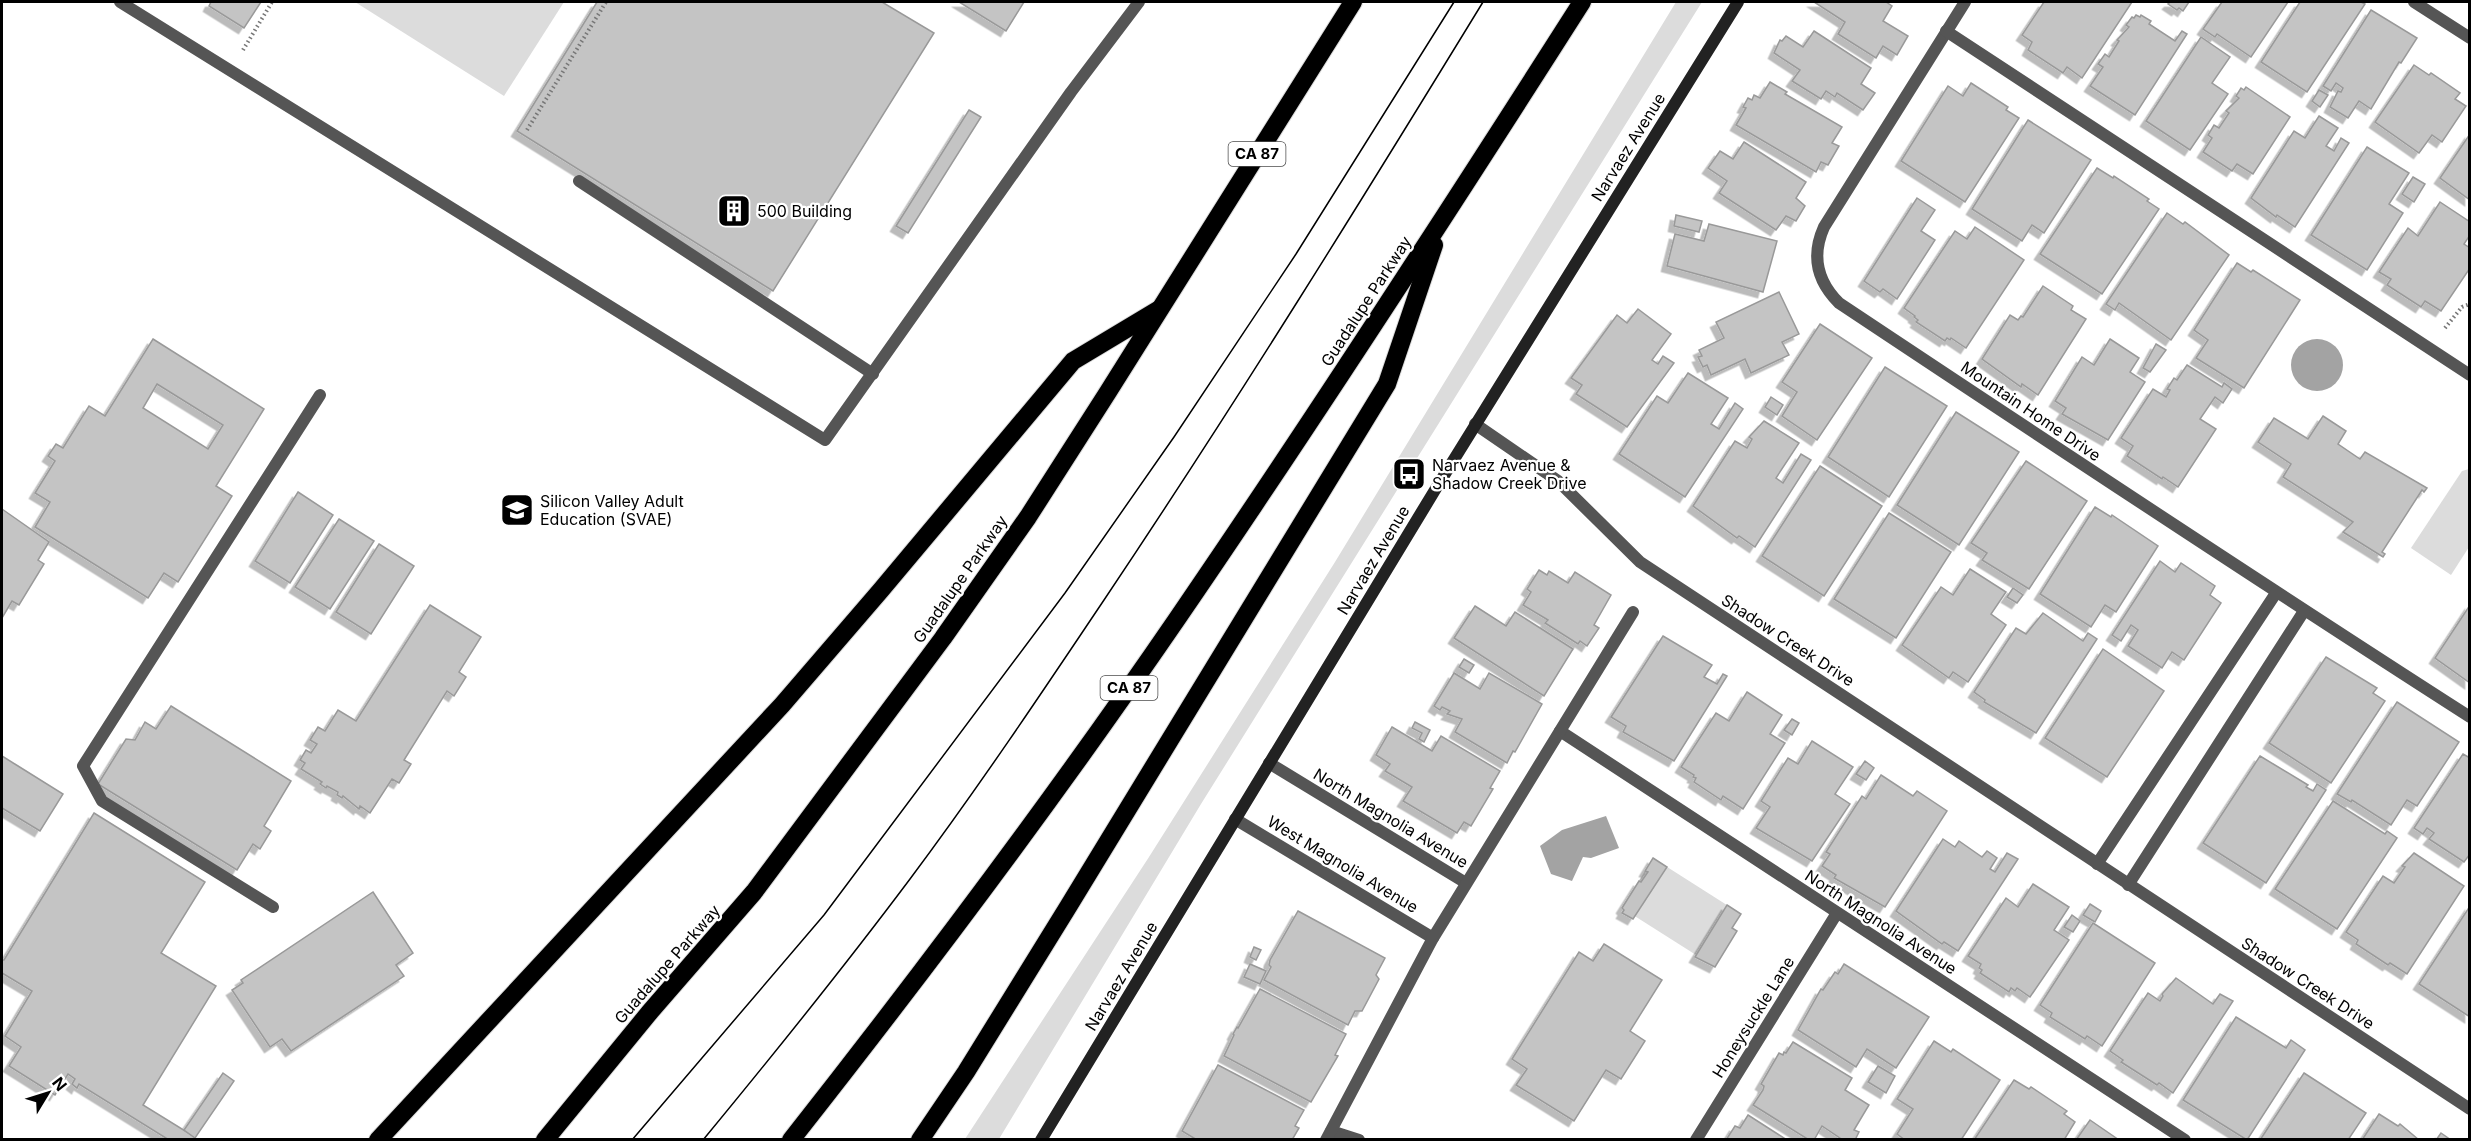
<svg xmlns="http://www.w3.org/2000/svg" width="2471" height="1141" viewBox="0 0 2471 1141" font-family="Inter,sans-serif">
<defs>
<filter id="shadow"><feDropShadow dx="-5.5" dy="5.5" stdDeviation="0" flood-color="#0004"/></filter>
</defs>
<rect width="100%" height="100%" fill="#fff"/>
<!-- green -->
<g fill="#dcdcdc">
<polygon points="355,2 564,2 504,96"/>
<polygon points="1676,2 1702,2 1201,804 999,1139 965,1139 1149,857 1335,562"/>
<polygon points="2469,469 2469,547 2451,575 2411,548 2462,471"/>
<polygon points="1653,858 1741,914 1732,927 1737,931 1715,967 1622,908"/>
</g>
<!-- water -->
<g fill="#a3a3a3">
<circle cx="2317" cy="365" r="26"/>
<polygon points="1606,816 1619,848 1591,858 1583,857 1572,881 1551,874 1540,846 1562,830"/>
</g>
<!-- building -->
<g fill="#c4c4c4" stroke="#999" stroke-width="1.5" fill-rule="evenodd" filter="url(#shadow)">
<polygon points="211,2 261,2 244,28 209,6"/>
<polygon points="597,2 882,2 934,33 773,291 517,131"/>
<polygon points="959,2 1024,2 1006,31"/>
<polygon points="1814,2 1886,2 1892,6 1883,21 1908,36 1897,55 1883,46 1876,58 1838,34 1845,22"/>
<polygon points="2044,2 2132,2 2082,78 2067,67 2063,73 2028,50 2032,42 2022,35"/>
<polygon points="2170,2 2189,2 2183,11 2179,8 2177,10 2168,4"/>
<polygon points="2222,2 2288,2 2251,57 2217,34 2215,37 2203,29"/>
<polygon points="2300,2 2361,2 2365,4 2307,92 2261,62"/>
<polygon points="2371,10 2417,38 2401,63 2399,62 2371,109 2359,101 2348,118 2330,107 2338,91 2341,92 2343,88 2336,83 2331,91 2323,86"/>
<polygon points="2136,15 2140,17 2141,15 2151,21 2149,24 2175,41 2182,31 2187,34 2135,115 2090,86 2103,67 2098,64 2105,54 2109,57 2119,41 2117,40 2129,27 2126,25 2132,17 2134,18"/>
<polygon points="1814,31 1871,68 1861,84 1875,93 1863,110 1837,93 1835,97 1826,91 1821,99 1792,81 1800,70 1774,53 1780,40 1782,41 1786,36 1803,47"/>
<polygon points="2201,37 2230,57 2212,83 2228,94 2190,150 2146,121"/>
<polygon points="2414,65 2429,75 2431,73 2460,93 2455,99 2466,106 2442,142 2432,135 2419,153 2375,122"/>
<polygon points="1770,82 1787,92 1785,94 1842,127 1832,143 1839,146 1828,165 1821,162 1816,172 1736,125 1746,108 1743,107 1748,98 1752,100 1754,95 1760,98"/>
<polygon points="1971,83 2008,107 2006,110 2019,118 1965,202 1901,161 1948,86 1963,96"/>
<polygon points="2246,87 2290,117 2253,174 2237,164 2232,171 2203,152 2212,138 2208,135 2214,125 2219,128 2229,113 2226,111 2239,98 2236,96 2241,88 2244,90"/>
<polygon points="2319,90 2328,95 2320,107 2312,101"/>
<polygon points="969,110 981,117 908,233 896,226"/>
<polygon points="2319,116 2338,128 2326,146 2334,151 2341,138 2349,143 2295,227 2277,215 2276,217 2251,198 2294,131 2305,138"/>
<polygon points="2028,120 2091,160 2044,233 2032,225 2022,241 1972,209"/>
<polygon points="2470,134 2470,200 2440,178"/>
<polygon points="1744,142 1806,182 1796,198 1805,206 1796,221 1786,216 1776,230 1719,193 1727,181 1708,168 1720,151 1733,159"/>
<polygon points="2367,147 2409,173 2389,204 2403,213 2367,270 2311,235"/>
<polygon points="2097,168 2113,178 2114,176 2149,199 2147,201 2159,209 2102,294 2040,254"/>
<polygon points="2413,177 2425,184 2414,202 2402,194"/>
<polygon points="1917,198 1935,210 1921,231 1935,240 1897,299 1883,289 1880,292 1864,281"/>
<polygon points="2440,202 2470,222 2470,235 2464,244 2470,248 2470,268 2441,311 2425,301 2421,307 2387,285 2391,279 2379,272 2408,228 2418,236"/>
<polygon points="2167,213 2183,224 2185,222 2229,255 2171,340 2119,303 2115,310 2106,304"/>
<polygon points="1676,215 1702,221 1699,232 1674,226"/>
<polygon points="1709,224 1777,241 1763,292 1667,266 1675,234 1704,241"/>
<polygon points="1975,227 2024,260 1966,348 1951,338 1950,340 1947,338 1945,341 1916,322 1918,320 1914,317 1915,316 1904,308 1955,231 1967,239"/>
<polygon points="2237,263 2251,272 2253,270 2300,300 2244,388 2196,358 2208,340 2194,330"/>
<polygon points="2043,286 2073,306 2071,310 2086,319 2038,395 2022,384 2021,387 1982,359 2010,315 2018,320 2021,316 2023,317"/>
<polygon points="1779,292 1799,334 1782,342 1789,355 1751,373 1745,359 1711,375 1707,365 1703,367 1698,357 1702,356 1699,350 1724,338 1716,322"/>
<polygon points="1638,309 1671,334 1652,360 1658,364 1663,356 1674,363 1627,427 1576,394 1582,385 1571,378 1617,315 1627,323"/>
<polygon points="1820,324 1872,358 1817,440 1782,416 1797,392 1782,382"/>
<path d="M153 339 264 409 216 486 232 496 178 582 164 573 148 598 35 527 50 502 35 493 55 461 48 456 56 444 63 448 89 406 105 416ZM157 384 223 425 208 449 143 408Z"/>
<polygon points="2110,339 2139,358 2130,372 2145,382 2108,440 2062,414 2066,408 2055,401 2082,357 2094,365"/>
<polygon points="2156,344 2166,350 2150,372 2143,368"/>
<polygon points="2187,365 2222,387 2224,383 2232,389 2223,403 2215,397 2200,419 2216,429 2178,487 2163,477 2162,479 2127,456 2133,446 2121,438 2153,389 2166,397 2170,390 2167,389 2174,378 2177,380"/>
<polygon points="1885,367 1947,406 1889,497 1828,457"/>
<polygon points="1688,373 1728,398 1711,424 1719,429 1735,403 1743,409 1685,497 1619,454 1657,396 1668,403"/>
<polygon points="1771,397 1783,405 1777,415 1765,407"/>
<polygon points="1956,412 2019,452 1959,545 1897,505"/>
<polygon points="2323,416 2346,431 2338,444 2360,459 2365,452 2427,488 2424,492 2422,490 2382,552 2385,554 2383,557 2343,532 2353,522 2283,477 2291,464 2258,442 2274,418 2308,439"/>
<polygon points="1764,421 1799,443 1776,478 1783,483 1801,454 1811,460 1755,547 1739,536 1737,538 1693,506 1735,441 1747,448 1752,439 1749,437"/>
<polygon points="2026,461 2087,501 2029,589 1982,560 1987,553 1971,543"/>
<polygon points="1820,466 1882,506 1824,596 1762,556"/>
<polygon points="298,492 333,515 290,583 255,561"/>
<polygon points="2095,507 2111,517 2112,515 2158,546 2116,612 2105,605 2091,627 2040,594"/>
<polygon points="2,509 49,542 38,560 44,564 19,605 12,601 2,618"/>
<polygon points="1889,513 1951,552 1896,638 1834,599"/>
<polygon points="339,519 374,541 330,609 295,587"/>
<polygon points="379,544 414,566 371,634 336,612"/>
<polygon points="2160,561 2175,572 2181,563 2215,586 2210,595 2221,603 2184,660 2172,652 2162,668 2128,646 2138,630 2131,625 2121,641 2112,635"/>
<polygon points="1970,569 2006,592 1991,614 2006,625 1968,682 1953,672 1949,678 1902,645 1941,587 1953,595"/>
<polygon points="1539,570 1547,575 1549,571 1568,583 1575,572 1611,595 1594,625 1599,628 1587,646 1580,641 1578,644 1545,623 1548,620 1523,605 1531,592 1527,589"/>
<polygon points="2013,588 2023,595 2017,603 2007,597"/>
<polygon points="430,605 481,637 459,672 466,677 454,696 447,691 404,760 411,764 399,783 392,779 370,813 360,806 359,809 343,796 342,798 337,795 338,792 327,786 326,788 320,784 322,782 301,769 305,763 300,760 306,750 311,753 317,744 310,740 318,727 325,731 338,710 356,721"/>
<polygon points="2470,605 2470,683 2435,658"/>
<polygon points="1475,606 1506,626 1515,612 1573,649 1544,696 1454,638"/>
<polygon points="2043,613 2083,641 2088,633 2097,639 2036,733 1984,702 1985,700 1974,692 2016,628 2026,634"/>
<polygon points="1663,636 1712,665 1704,677 1717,684 1723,674 1727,676 1674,761 1623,732 1626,726 1611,717"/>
<polygon points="2103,649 2164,691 2107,777 2045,738"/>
<polygon points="2326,657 2377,688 2373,693 2385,701 2331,783 2269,743"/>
<polygon points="1464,659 1474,665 1469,673 1459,667"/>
<polygon points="1454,673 1480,689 1489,673 1542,704 1515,752 1513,751 1507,763 1455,732 1462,719 1447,714 1450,711 1442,707 1440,710 1434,706"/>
<polygon points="1747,692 1782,715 1770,734 1785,743 1743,809 1723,796 1721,800 1694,782 1696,778 1693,777 1694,775 1681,767 1716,713 1729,721"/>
<polygon points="2397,702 2459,742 2417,806 2407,800 2391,825 2352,800 2351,802 2337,794"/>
<polygon points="171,706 291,781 264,826 271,831 260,849 253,844 237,870 98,784 126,739 135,740 145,722 156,729"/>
<polygon points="1792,719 1799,723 1792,735 1784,730"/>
<polygon points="1415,722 1430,730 1424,742 1419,739 1422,733 1412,728"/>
<polygon points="1392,727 1432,751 1441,736 1500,771 1490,788 1493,789 1471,826 1464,822 1457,833 1403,801 1412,787 1385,771 1390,764 1376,755"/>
<polygon points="1812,741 1853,767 1835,794 1850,804 1812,861 1756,828 1770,807 1761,801 1788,758 1798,764"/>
<polygon points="2463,754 2470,758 2470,854 2464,862 2429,839 2434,833 2427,828 2423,834 2414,828"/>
<polygon points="2,756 63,794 40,831 2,808"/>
<polygon points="2260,756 2308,785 2306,787 2313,791 2317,784 2326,790 2266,883 2203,843"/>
<polygon points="1865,761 1874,768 1866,780 1856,774"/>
<polygon points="1881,775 1913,796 1917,791 1947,811 1885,907 1834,878 1836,875 1822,866 1830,854 1826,852 1862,796 1866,799"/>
<polygon points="2333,801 2385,834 2387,831 2397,838 2337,929 2275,889"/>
<polygon points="94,813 205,882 161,953 216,986 143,1105 195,1137 193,1140 169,1140 79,1084 77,1088 72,1084 75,1079 68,1074 55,1095 9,1066 21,1047 5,1036 32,991 2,973 2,960 4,960"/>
<polygon points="1943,839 1955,847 1959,841 1982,857 1987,851 1997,858 1990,869 1995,872 2007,853 2018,859 1958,951 1944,942 1942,944 1896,911"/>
<polygon points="2414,853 2464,886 2407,974 2390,963 2388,965 2356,944 2358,940 2346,932 2383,876 2394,883 2405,867 2402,866"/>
<polygon points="1653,858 1667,867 1633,919 1622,913 1624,910 1622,908 1639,881 1641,882 1648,872 1645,871"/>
<polygon points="2033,884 2069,907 2054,930 2069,940 2030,997 2017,988 2015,991 2011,988 2009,992 1980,973 1982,970 1979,968 1981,964 1968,956 2006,898 2018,907"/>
<polygon points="373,892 413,953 396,965 404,976 291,1051 282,1039 270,1047 232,990 243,983 241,980"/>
<polygon points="2090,904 2101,911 2095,922 2083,915"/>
<polygon points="1727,905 1741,914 1732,928 1737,931 1715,967 1695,957"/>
<polygon points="2470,906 2470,1017 2419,984"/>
<polygon points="1298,911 1385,958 1376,975 1379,979 1362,1011 1355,1011 1348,1025 1264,980 1271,967 1269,965 1270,960"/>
<polygon points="2072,915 2080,921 2073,932 2064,927"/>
<polygon points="2093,923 2155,963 2102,1046 2087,1036 2085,1039 2050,1017 2052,1013 2040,1005"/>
<polygon points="1604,944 1662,980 1630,1031 1645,1041 1621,1079 1606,1070 1574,1121 1516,1085 1527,1069 1512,1059 1579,952 1593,961"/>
<polygon points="1254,947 1261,950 1256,960 1250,957"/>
<polygon points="1250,964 1266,971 1260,984 1244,977"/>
<polygon points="1844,964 1929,1017 1896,1068 1867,1049 1856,1067 1798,1030 1821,989 1823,990 1835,972 1838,974"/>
<polygon points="2176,978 2213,1004 2220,994 2233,1001 2173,1093 2159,1083 2157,1085 2121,1062 2123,1060 2110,1051 2148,993 2160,1001 2163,996 2162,994"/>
<polygon points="1260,989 1346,1034 1335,1055 1338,1056 1311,1102 1224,1056 1234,1035 1233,1034 1237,1027 1238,1028"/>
<polygon points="2236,1017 2286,1048 2291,1040 2305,1050 2247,1140 2183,1100"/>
<polygon points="1934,1041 1951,1052 1953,1049 2000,1080 1961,1140 1905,1140 1897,1134 1913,1109 1897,1099"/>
<polygon points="1793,1042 1852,1078 1845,1090 1869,1105 1854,1130 1859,1132 1855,1140 1843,1140 1822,1126 1814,1140 1809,1140 1753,1105 1763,1090 1764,1086 1761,1084 1779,1053 1783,1055 1784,1052 1786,1053"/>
<polygon points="1218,1065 1304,1110 1295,1126 1299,1128 1292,1140 1197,1140 1182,1131"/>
<polygon points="1878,1066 1895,1076 1886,1093 1868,1082"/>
<polygon points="223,1073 234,1081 195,1138 184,1130"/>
<polygon points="2304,1073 2366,1113 2348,1140 2260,1140"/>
<polygon points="2014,1080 2029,1089 2031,1087 2067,1111 2064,1114 2075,1122 2064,1140 1974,1140"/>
<polygon points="2379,1114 2398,1126 2400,1124 2419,1140 2362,1140"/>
<polygon points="1748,1115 1787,1140 1726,1140 1735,1126 1740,1128"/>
<polygon points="2090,1120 2119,1140 2076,1140"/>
<polygon points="2441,1133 2451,1140 2436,1140"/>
</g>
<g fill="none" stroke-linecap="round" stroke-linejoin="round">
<!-- highway casing -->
<g stroke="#dbdbdb" stroke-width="20">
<g id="highway">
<polyline points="378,1140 782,705 881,590 1073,361 1158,310"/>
<polyline points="545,1140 649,1013 754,892 943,638 1028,517 1108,392 1353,2"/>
<path d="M791 1140C925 970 1055 797 1177 619 1316 416 1450 209 1582 2"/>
<polyline points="920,1140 966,1072 1068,907 1387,384 1434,245"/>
</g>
</g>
<!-- path -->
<g stroke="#777" stroke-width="4" stroke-dasharray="1.5 3" stroke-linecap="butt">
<polyline points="243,50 272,2"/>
<polyline points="527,130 606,2"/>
<polyline points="2445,328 2462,307 2470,304"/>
</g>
<!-- lane -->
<g stroke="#555" stroke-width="12">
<polyline points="120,2 825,440 1071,92 1139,2"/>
<path d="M1965 2 1824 227C1811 256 1817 281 1839 303 2048 442 2258 581 2470 717"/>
<polyline points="2414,2 2470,38"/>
<polyline points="1946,31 2470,375"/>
<polyline points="579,181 873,374"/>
<polyline points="1560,731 2185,1140"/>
<polyline points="1269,763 1466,883"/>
<polyline points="1235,819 1433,938"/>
<polyline points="2097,864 2276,593"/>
<polyline points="2128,885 2304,611"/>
<polyline points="273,907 102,801 83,766 320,395"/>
<polyline points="1331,1131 1359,1140"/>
<polyline points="1326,1140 1433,938 1633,612"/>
<polyline points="1696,1140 1837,913"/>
</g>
<!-- street -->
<polyline stroke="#555" stroke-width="12" points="1475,424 1558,481 1640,562 2470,1109"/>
<!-- secondary -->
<polyline stroke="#222" stroke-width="12" points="1041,1140 1435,490 1738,2"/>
<!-- highway -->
<use href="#highway" stroke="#000" stroke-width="18"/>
<!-- tram -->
<g stroke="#000" stroke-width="1.5">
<polyline points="632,1140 824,915 1065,593 1174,437 1296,254 1454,2"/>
<path d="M703 1140C774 1054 844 967 910 879 978 788 1041 694 1104 600 1236 403 1360 203 1483 2"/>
</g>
</g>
<!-- icons -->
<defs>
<g id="building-square" transform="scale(1.725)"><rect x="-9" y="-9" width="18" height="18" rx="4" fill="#000" stroke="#fff"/><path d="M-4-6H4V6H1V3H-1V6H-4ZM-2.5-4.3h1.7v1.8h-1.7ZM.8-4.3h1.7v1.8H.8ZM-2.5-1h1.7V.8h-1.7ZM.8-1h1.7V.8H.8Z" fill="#fff"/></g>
<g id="bus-square" transform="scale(1.725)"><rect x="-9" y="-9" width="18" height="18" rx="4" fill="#000" stroke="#fff"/><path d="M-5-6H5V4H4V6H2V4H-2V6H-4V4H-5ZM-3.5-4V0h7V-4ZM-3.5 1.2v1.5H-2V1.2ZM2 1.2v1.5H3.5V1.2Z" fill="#fff"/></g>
<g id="school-square" transform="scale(1.725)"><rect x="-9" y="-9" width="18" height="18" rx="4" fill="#000" stroke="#fff"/><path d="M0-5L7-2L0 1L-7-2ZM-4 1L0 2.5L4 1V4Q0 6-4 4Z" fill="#fff"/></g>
</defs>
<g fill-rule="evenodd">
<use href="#building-square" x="734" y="211"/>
<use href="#bus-square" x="1409" y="474"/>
<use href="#school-square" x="517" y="510"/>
</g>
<g text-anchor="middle" stroke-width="4.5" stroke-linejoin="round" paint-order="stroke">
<!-- shield labels -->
<g fill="#fff" stroke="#4c4c4c" stroke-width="1.5">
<rect x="1228.5" y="142" width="57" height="24" rx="4.5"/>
<rect x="1100.5" y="676" width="57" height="24" rx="4.5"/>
</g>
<g font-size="15" font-weight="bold" fill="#000">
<text x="1257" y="159">CA 87</text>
<text x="1129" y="693">CA 87</text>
</g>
<!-- street labels -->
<g font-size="16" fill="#000" stroke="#fff">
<text transform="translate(1628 147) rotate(-58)" y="6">Narvaez Avenue</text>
<text transform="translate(1366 301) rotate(-57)" y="6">Guadalupe Parkway</text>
<text transform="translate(2031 411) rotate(34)" y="6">Mountain Home Drive</text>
<text transform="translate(1373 560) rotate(-59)" y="6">Narvaez Avenue</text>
<text transform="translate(960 579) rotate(-55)" y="6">Guadalupe Parkway</text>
<text transform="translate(1788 640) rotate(33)" y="6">Shadow Creek Drive</text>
<text transform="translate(1391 818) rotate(31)" y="6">North Magnolia Avenue</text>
<text transform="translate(1343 864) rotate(31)" y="6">West Magnolia Avenue</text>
<text transform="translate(1881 922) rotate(33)" y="6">North Magnolia Avenue</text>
<text transform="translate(667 964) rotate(-49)" y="6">Guadalupe Parkway</text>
<text transform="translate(1121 976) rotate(-59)" y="6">Narvaez Avenue</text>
<text transform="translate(2308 983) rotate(33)" y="6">Shadow Creek Drive</text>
<text transform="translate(1753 1017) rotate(-58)" y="6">Honeysuckle Lane</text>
</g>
<!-- poi labels -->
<g font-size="16" fill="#000" stroke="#fff" text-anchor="start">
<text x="757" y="217">500 Building</text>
<text x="1432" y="471">Narvaez Avenue &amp;<tspan x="1432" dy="18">Shadow Creek Drive</tspan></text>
<text x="540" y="507">Silicon Valley Adult<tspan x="540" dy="18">Education (SVAE)</tspan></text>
</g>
</g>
<!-- border -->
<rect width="2471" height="1141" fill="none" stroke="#000000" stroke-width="6"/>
<!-- north arrow -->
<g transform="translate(48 1093) rotate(52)" stroke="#ffffff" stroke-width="4.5" paint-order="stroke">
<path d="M0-4.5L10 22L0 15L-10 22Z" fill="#000000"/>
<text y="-9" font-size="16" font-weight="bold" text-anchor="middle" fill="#000000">N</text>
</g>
</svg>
